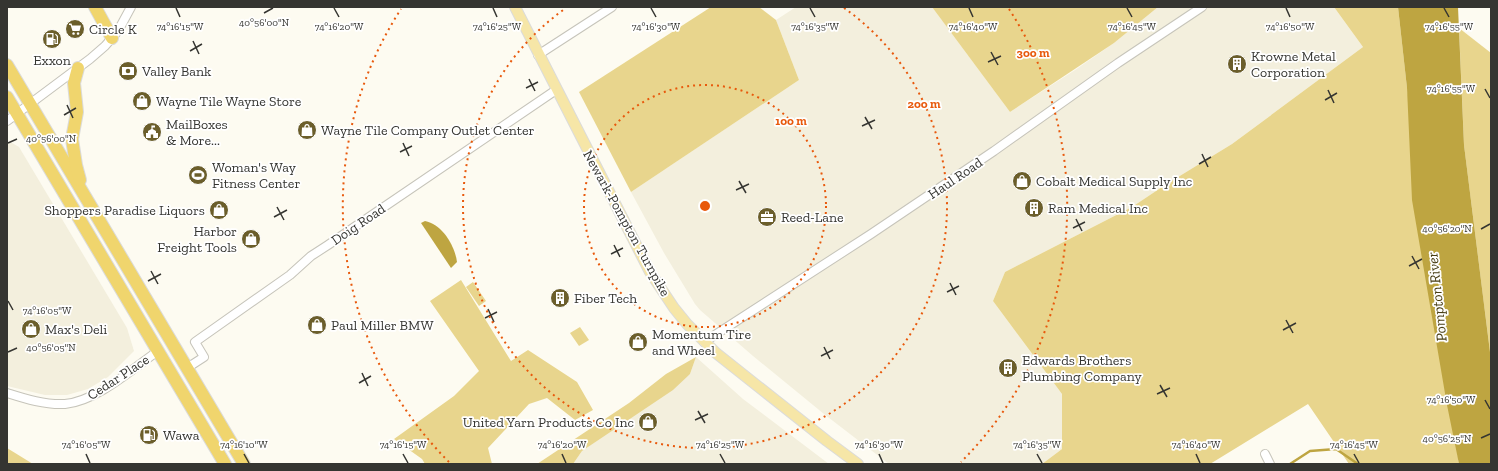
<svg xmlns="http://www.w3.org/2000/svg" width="1498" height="471" viewBox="0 0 1498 471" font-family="'Zilla Slab',serif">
<rect width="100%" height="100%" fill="#fdfbf1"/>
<!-- built -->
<g fill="#f3efdd">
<polygon points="796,7 932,7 1010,112 1075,70 1114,43 1158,7 1334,7 1363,47 1232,144 1165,185 1132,207 1005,272 993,301 1062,394 1062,449 1042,464 889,464 824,414 753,356 700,310 695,304 664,253 631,192 799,80 776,20"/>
<polygon points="7,143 12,143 19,147 127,328 134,351 108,377 88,389 67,395 45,395 7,386"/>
<polygon points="696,357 743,399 829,464 573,464 582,451 690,374"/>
</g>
<!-- green -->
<g fill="#e8d58d">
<polygon points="711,7 759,7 776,20 799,80 631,192 579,92"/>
<polygon points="932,7 1158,7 1114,43 1010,112"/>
<polygon points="1334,7 1398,7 1407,88 1459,464 1349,464 1308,404 1210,464 1042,464 1062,449 1062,394 993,301 1005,272 1132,207 1165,185 1232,144 1363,47"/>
<polygon points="1459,28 1491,53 1491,360 1464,145"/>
<polygon points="461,280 511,361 528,350 577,382 593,410 575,420 547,398 529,404 488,448 492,464 425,464 422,459 394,439 454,396 479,371 430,301"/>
<polygon points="473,282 486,301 479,306 466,287"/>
<polygon points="580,327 589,340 579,346 570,333"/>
<polygon points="696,357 690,374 673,390 582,451 573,464 537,464 629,403 666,374"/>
<polygon points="7,448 33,464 7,464"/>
</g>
<!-- water -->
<g fill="#bea541">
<polygon points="1398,7 1458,7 1464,145 1491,360 1491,464 1459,464 1447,405 1412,200 1407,88"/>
<path d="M425 221C442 224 455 246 457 262L451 268 421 223Z"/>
</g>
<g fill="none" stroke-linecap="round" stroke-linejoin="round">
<!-- stream -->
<polyline stroke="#bea541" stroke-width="2.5" points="1290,464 1310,451 1336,449 1358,464"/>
<!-- minor casing -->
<g stroke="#c6c4ba" stroke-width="10">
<g id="minor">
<polyline points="538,55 612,7"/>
<polyline points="7,121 90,59 105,46 118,31 131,7"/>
<polyline points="704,342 871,234 994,151 1118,63 1202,7"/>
<polyline points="187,368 204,357 195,342 290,275 311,256 328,245 556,90"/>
<path d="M7 393C26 399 45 405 65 404 97 401 132 369 158 351"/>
<polyline points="1265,454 1270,464"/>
</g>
</g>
<!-- major casing -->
<g stroke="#dbdbda" stroke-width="12">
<polyline id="major" points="515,7 650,272 674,308 687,324 716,353 827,441 858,464"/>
</g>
<!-- highway casing -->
<g stroke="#dbdbda" stroke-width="14">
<g id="highway">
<polyline points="95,7 112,38"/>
<polyline points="7,65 244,464"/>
<polyline points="78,68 74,83 77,112 72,139 76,165 80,180"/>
<polyline points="7,97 225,464"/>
</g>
</g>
<!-- minor -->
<use href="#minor" stroke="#fff" stroke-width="8"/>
<!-- major -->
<use href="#major" stroke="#f6e6a7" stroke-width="10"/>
<!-- highway -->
<use href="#highway" stroke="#f0d56d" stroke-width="12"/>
</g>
<!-- ticks -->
<path fill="none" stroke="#353531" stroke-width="1.5" d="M176 8 180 17M334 8 339 17M493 8 497 17M651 8 656 17M810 8 815 17M969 8 973 17M1127 8 1132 17M1286 8 1290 17M1444 8 1449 17M264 13 273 8M193 41 199 54M190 51 202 44M991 52 998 65M988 62 1001 56M529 79 535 91M526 88 538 82M1485 89 1490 98M1328 90 1334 103M1325 100 1337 93M67 105 73 118M64 115 76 108M865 117 872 129M862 126 875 120M8 143 17 139M403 143 409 156M400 152 412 146M1202 154 1208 167M1199 164 1211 157M739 181 746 193M736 190 749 184M277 207 284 220M274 217 287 210M1076 219 1082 231M1073 228 1085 222M1481 229 1490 224M614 245 620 257M611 254 623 248M1412 256 1419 269M1409 266 1422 259M151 271 158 284M148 281 161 274M950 283 956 295M947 292 959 286M8 301 13 310M488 309 494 322M485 318 497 312M1286 320 1293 333M1283 330 1296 323M824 347 830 359M8 352 17 348M821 356 833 350M362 373 368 386M359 383 371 376M1160 385 1167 397M1157 394 1170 388M1485 400 1490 409M698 411 705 423M695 420 708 414M1481 438 1490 434M86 454 90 463M244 454 249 463M403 454 408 463M562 454 566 463M720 454 725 463M879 454 883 463M1037 454 1042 463M1196 454 1200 463M1354 454 1359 463"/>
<!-- distance rings -->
<g fill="none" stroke="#e8590c" stroke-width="2" stroke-dasharray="2 4">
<circle cx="705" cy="206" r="121"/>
<path d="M844 8A242 242 0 1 1 566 8"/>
<path d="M449 462A362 362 0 0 1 401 9M1009 9A362 362 0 0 1 961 462"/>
</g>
<!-- icons -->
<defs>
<g id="supermarket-disc" transform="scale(1)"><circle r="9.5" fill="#6b5e2b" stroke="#fff"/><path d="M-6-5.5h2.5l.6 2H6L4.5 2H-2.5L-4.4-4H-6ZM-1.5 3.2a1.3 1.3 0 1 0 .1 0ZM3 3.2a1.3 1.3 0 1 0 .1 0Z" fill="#fff"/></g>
<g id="fuel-disc" transform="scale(1)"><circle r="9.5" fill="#6b5e2b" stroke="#fff"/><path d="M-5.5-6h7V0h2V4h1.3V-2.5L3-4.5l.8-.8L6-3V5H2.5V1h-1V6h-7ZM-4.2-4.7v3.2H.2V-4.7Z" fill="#fff"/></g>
<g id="building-disc" transform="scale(1)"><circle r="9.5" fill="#6b5e2b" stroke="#fff"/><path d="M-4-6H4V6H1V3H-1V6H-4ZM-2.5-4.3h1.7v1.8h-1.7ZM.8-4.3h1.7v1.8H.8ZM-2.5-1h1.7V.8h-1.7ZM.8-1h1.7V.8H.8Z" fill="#fff"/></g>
<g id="bank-disc" transform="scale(1)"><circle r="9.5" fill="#6b5e2b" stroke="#fff"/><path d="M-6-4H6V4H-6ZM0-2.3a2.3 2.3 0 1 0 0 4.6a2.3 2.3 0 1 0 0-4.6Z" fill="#fff"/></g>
<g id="shop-disc" transform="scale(1)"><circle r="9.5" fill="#6b5e2b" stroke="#fff"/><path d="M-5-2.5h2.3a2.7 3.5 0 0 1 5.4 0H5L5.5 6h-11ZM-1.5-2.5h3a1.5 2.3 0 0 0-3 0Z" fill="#fff"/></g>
<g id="civic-disc" transform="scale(1)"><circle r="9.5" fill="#6b5e2b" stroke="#fff"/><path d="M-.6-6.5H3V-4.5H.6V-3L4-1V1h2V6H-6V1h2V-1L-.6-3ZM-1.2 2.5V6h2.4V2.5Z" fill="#fff"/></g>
<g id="stadium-disc" transform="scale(1)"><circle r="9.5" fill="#6b5e2b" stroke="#fff"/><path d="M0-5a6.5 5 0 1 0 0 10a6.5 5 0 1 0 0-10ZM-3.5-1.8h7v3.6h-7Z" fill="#fff"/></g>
<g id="office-disc" transform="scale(1)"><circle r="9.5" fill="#6b5e2b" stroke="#fff"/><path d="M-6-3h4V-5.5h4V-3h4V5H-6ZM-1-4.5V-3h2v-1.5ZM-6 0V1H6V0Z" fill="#fff"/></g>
</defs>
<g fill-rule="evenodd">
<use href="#supermarket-disc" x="75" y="29"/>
<use href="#fuel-disc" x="52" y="39"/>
<use href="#building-disc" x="1237" y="64"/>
<use href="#bank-disc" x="128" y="71"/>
<use href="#shop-disc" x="142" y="101"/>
<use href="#shop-disc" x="307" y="130"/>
<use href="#civic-disc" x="152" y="132"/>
<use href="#stadium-disc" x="198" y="175"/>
<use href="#shop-disc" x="1022" y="181"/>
<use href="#building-disc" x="1034" y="208"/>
<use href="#shop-disc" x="219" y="210"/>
<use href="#office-disc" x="767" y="217"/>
<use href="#shop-disc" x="251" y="239"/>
<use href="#building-disc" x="560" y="298"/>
<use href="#shop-disc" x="317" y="325"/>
<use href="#shop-disc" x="31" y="329"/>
<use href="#shop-disc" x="638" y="342"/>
<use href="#building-disc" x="1008" y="368"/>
<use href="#shop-disc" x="648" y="422"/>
<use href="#fuel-disc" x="149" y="435"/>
</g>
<g text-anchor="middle" stroke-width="3.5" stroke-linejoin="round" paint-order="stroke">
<!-- poi labels -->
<g font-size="14" fill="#353531" stroke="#fff" text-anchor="start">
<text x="89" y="34">Circle K</text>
<text x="1251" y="61">Krowne Metal<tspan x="1251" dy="16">Corporation</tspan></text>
<text x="52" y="65" text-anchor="middle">Exxon</text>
<text x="142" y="76">Valley Bank</text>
<text x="156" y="106">Wayne Tile Wayne Store</text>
<text x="166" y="129">MailBoxes<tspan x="166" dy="16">&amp; More...</tspan></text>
<text x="321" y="135">Wayne Tile Company Outlet Center</text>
<text x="212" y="172">Woman's Way<tspan x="212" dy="16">Fitness Center</tspan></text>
<text x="1036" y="186">Cobalt Medical Supply Inc</text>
<text x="1048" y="213">Ram Medical Inc</text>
<text x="205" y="215" text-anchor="end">Shoppers Paradise Liquors</text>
<text x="781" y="222">Reed-Lane</text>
<text x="237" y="236" text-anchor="end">Harbor<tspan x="237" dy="16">Freight Tools</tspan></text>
<text x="574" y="303">Fiber Tech</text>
<text x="331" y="330">Paul Miller BMW</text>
<text x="45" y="334">Max's Deli</text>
<text x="652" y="339">Momentum Tire<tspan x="652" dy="16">and Wheel</tspan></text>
<text x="1022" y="365">Edwards Brothers<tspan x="1022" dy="16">Plumbing Company</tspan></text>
<text x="634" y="427" text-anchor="end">United Yarn Products Co Inc</text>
<text x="163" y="440">Wawa</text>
</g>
<!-- street labels -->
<g font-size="14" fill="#353531" stroke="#fff">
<text transform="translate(955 178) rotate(-34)" y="5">Haul Road</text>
<text transform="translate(627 223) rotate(61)" y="5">Newark-Pompton Turnpike</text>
<text transform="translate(358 224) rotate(-34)" y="5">Doig Road</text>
<text transform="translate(118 377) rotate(-33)" y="5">Cedar Place</text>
</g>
<!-- water labels -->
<g font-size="15" font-style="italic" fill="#473c13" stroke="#fff">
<text transform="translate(1437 297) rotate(-96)" y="5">Pompton River</text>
</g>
</g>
<g font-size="10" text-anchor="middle" fill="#353531" stroke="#fff" stroke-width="3.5" stroke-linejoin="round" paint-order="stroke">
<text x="264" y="26">40°56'00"N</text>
<text x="180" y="30">74°16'15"W</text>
<text x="339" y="30">74°16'20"W</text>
<text x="497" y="30">74°16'25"W</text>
<text x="656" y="30">74°16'30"W</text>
<text x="815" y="30">74°16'35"W</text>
<text x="973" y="30">74°16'40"W</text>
<text x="1132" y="30">74°16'45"W</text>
<text x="1290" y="30">74°16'50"W</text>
<text x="1449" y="30">74°16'55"W</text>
<text x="1451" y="92">74°16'55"W</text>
<text x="51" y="142">40°56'00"N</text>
<text x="1447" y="232">40°56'20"N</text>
<text x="47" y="314">74°16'05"W</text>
<text x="51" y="351">40°56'05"N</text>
<text x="1451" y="403">74°16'50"W</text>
<text x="1447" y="442">40°56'25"N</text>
<text x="86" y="448">74°16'05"W</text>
<text x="244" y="448">74°16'10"W</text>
<text x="403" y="448">74°16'15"W</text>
<text x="562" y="448">74°16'20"W</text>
<text x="720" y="448">74°16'25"W</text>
<text x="879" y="448">74°16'30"W</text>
<text x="1037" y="448">74°16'35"W</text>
<text x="1196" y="448">74°16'40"W</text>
<text x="1354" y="448">74°16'45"W</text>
</g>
<circle cx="705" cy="206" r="6" fill="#e8590c" stroke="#fff" stroke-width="2"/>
<g font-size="12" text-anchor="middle" font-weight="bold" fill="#e8590c" stroke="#fff" stroke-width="3.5" stroke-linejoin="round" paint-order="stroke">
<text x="1033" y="57">300 m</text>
<text x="924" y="108">200 m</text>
<text x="791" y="125">100 m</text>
</g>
<!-- border -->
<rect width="1498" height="471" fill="none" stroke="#353531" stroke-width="16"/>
</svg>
